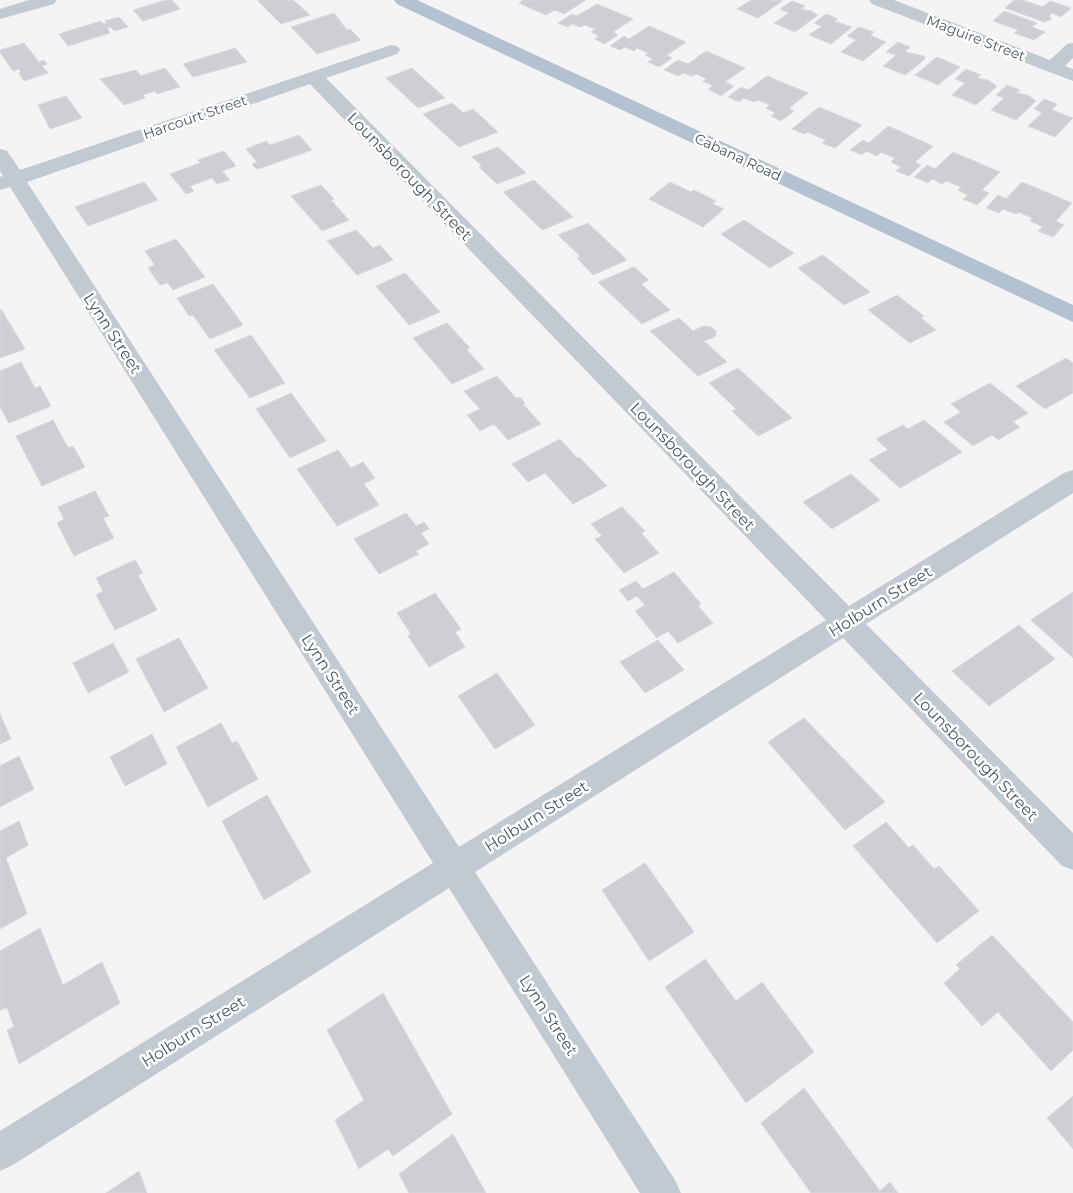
<svg xmlns="http://www.w3.org/2000/svg" width="1073" height="1193" viewBox="0 0 1073 1193" font-family="Montserrat,sans-serif">
<rect width="100%" height="100%" fill="#f5f3f3"/>
<!-- building -->
<g fill="#cdcfd5" stroke="#d7d9de">
<polygon points="166,0 172,0 180,9 143,21 133,10"/>
<polygon points="257,0 293,0 310,15 281,24"/>
<polygon points="523,0 586,0 564,14 555,10 546,15 519,3"/>
<polygon points="751,0 782,0 782,1 758,18 737,9"/>
<polygon points="1014,0 1022,0 1043,7 1050,1 1071,8 1061,17 1052,13 1049,16 1052,19 1044,22 1005,8"/>
<polygon points="792,1 805,6 801,9 811,11 818,15 795,32 774,23 789,13 780,9"/>
<polygon points="597,4 633,19 613,32 618,35 604,44 595,39 599,36 591,32 595,29 585,25 580,27 572,24 568,27 558,23 572,14 577,16"/>
<polygon points="1004,11 1037,23 1032,27 1045,32 1034,40 1014,33 1018,30 993,21"/>
<polygon points="334,13 347,30 350,29 361,40 317,54 291,27"/>
<polygon points="826,14 838,19 834,21 852,27 831,44 809,35 822,26 814,23"/>
<polygon points="119,17 128,27 114,31 111,27 107,28 110,33 68,46 59,34 101,21 103,24 107,23 105,21"/>
<polygon points="649,26 686,42 667,55 672,58 659,67 648,62 653,59 645,55 648,53 637,48 634,51 625,47 620,50 610,46 624,36 629,39"/>
<polygon points="859,27 874,32 870,35 886,42 863,61 841,52 856,40 847,36"/>
<polygon points="898,42 910,47 905,52 924,56 925,59 905,75 883,66 896,55 886,52"/>
<polygon points="24,43 39,62 44,60 47,64 42,66 48,73 24,81 19,73 21,72 19,69 13,71 0,52 0,50"/>
<polygon points="235,48 247,62 193,77 183,64"/>
<polygon points="706,51 745,68 725,82 734,86 721,96 708,89 713,86 703,81 707,79 696,74 692,76 683,73 678,76 664,70 678,60 688,64"/>
<polygon points="937,57 960,67 938,85 915,75"/>
<polygon points="165,68 180,87 157,94 155,91 143,95 145,98 124,105 100,79 136,70 141,76"/>
<polygon points="412,68 445,98 418,108 386,78"/>
<polygon points="966,69 981,75 977,78 988,80 997,86 976,105 952,95 965,83 955,79"/>
<polygon points="767,76 808,93 789,108 794,111 781,121 771,116 775,113 766,108 770,105 757,100 754,102 744,98 739,102 728,97 741,87 748,90"/>
<polygon points="1007,85 1020,90 1016,93 1028,95 1036,101 1016,120 991,110 1004,98 996,95"/>
<polygon points="66,96 82,118 50,129 38,105"/>
<polygon points="1044,99 1057,104 1052,110 1073,118 1055,137 1028,126 1042,113 1034,109"/>
<polygon points="452,103 463,113 473,109 498,132 459,147 423,114"/>
<polygon points="819,107 862,125 835,148 822,143 826,140 807,132 804,134 792,129"/>
<polygon points="888,126 933,146 915,162 921,165 909,176 896,171 901,167 891,162 895,158 881,152 877,156 866,151 862,155 850,150 863,140 869,143"/>
<polygon points="299,135 312,150 261,168 256,169 252,164 257,162 246,149 266,141 270,145"/>
<polygon points="498,147 526,173 497,184 479,167 482,166 472,157"/>
<polygon points="224,151 236,166 222,171 230,180 217,184 212,178 190,186 194,191 186,194 170,174 200,163 198,160"/>
<polygon points="953,152 1000,172 982,190 989,193 977,205 963,199 968,195 958,190 961,187 946,181 942,184 932,179 928,183 914,177 927,165 935,169"/>
<polygon points="534,180 573,217 542,230 503,192"/>
<polygon points="144,182 158,200 88,226 75,207"/>
<polygon points="670,182 691,192 694,190 716,201 713,204 724,209 703,227 649,199"/>
<polygon points="1022,182 1072,203 1056,221 1064,225 1053,237 1038,231 1043,227 1030,221 1032,218 1019,212 1016,214 1003,209 999,213 986,208 998,195 1006,199"/>
<polygon points="321,185 334,199 331,200 349,220 322,231 291,196"/>
<polygon points="744,220 794,253 770,268 721,234"/>
<polygon points="588,223 627,260 593,275 577,258 580,256 558,235"/>
<polygon points="356,230 373,248 380,245 393,260 357,275 327,241"/>
<polygon points="176,239 205,277 173,290 168,283 160,285 148,268 155,265 145,251"/>
<polygon points="823,255 870,292 844,305 798,268"/>
<polygon points="634,267 649,280 641,284 670,310 642,324 598,282"/>
<polygon points="405,273 440,312 409,325 376,286"/>
<polygon points="213,284 243,325 210,339 193,315 189,316 177,298"/>
<polygon points="897,295 924,316 921,318 936,330 910,343 868,310"/>
<polygon points="1,309 25,349 0,358 0,310"/>
<polygon points="679,318 693,331 703,326 711,327 716,331 715,337 704,341 727,362 698,376 650,331"/>
<polygon points="447,323 470,348 467,350 484,369 452,384 413,338"/>
<polygon points="251,335 285,383 250,398 214,350"/>
<polygon points="1066,358 1073,363 1073,393 1045,409 1016,386"/>
<polygon points="21,362 35,388 40,386 51,406 9,423 0,407 0,371"/>
<polygon points="738,368 792,418 758,436 732,411 736,409 709,383"/>
<polygon points="497,376 516,398 520,397 525,403 523,404 541,424 508,440 494,424 480,431 467,415 480,409 464,391"/>
<polygon points="990,383 1028,413 1013,422 1020,427 998,440 992,435 973,446 944,422 961,412 951,404"/>
<polygon points="291,393 326,441 290,458 256,409"/>
<polygon points="53,420 68,448 73,446 85,467 42,486 16,436"/>
<polygon points="924,420 962,452 900,488 869,460 888,450 876,439 903,425 908,429"/>
<polygon points="560,439 577,458 579,457 607,486 573,504 545,473 528,482 512,464"/>
<polygon points="338,450 351,468 363,462 375,478 364,484 379,505 337,526 297,469"/>
<polygon points="851,474 880,500 832,529 803,502"/>
<polygon points="95,491 109,516 103,518 114,538 74,556 57,523 64,519 58,507"/>
<polygon points="622,507 645,531 641,533 659,553 624,573 595,539 602,536 591,524"/>
<polygon points="406,513 416,526 424,522 429,529 421,533 429,544 416,551 419,554 379,574 354,539"/>
<polygon points="135,560 143,573 138,575 157,610 115,630 96,595 103,591 96,578"/>
<polygon points="674,572 701,604 698,606 713,623 678,643 668,631 657,638 635,611 645,605 637,596 628,601 619,590 636,581 643,589"/>
<polygon points="1073,592 1073,658 1031,620"/>
<polygon points="435,593 461,629 455,632 465,647 429,667 408,636 411,634 397,613"/>
<polygon points="1019,625 1055,659 989,706 952,671"/>
<polygon points="179,638 208,688 164,712 136,659"/>
<polygon points="658,640 684,670 645,693 620,662"/>
<polygon points="113,643 129,672 88,693 73,663"/>
<polygon points="497,673 535,725 495,749 458,696"/>
<polygon points="0,714 11,739 0,744"/>
<polygon points="804,718 885,802 845,830 768,742"/>
<polygon points="221,723 232,743 237,741 258,779 208,807 176,747"/>
<polygon points="152,734 167,764 125,786 110,757"/>
<polygon points="19,756 34,789 0,807 0,766"/>
<polygon points="267,795 311,872 264,900 222,821"/>
<polygon points="19,821 28,845 6,858 27,914 0,929 0,831"/>
<polygon points="886,822 909,848 913,845 934,869 939,866 979,911 937,943 853,846"/>
<polygon points="645,863 694,932 649,961 602,890"/>
<polygon points="40,928 63,985 102,962 120,1003 19,1064 7,1030 14,1027 7,1008 0,1010 0,951"/>
<polygon points="992,935 1073,1022 1073,1050 1051,1071 998,1012 982,1026 944,983 960,969 956,965"/>
<polygon points="705,959 736,1001 762,982 814,1052 746,1103 665,987"/>
<polygon points="383,993 452,1114 393,1156 388,1149 359,1169 335,1120 364,1100 327,1030"/>
<polygon points="804,1088 880,1191 890,1182 898,1193 811,1193 761,1123"/>
<polygon points="1073,1096 1073,1149 1047,1118"/>
<polygon points="453,1134 486,1193 409,1193 399,1174"/>
<polygon points="139,1171 147,1193 106,1193"/>
</g>
<g fill="none" stroke-linecap="round" stroke-linejoin="round">
<!-- minor -->
<g fill="#c1cad2" fill-rule="evenodd">
<polygon points="29,0 57,0 54,4 0,19 0,9"/>
<polygon points="869,0 894,0 1050,60 1067,44 1073,43 1073,58 1065,66 1073,69 1073,81 872,4"/>
<path d="M391 45 397 46 400 50 397 54 326 78 849 606 1064 473 1073 470V493L866 624 1073 833V870L1062 866 843 638 475 872 675 1180 681 1193H640L449 888 13 1165 0 1171V1131L433 863 10 187 0 190V177L3 176 0 171V149L7 151 20 170ZM310 84 826 620 459 847 27 182Z"/>
</g>
<!-- major -->
<polygon fill="#b3c2d1" fill-rule="evenodd" points="394,0 417,0 1073,305 1073,322 397,4"/>
</g>
<g text-anchor="middle" stroke-width="5" stroke-linejoin="round" paint-order="stroke">
<!-- far-street labels -->
<g font-size="14" fill="#4a5661" stroke="#fff">
<text transform="translate(976 38) rotate(21)" y="5">Maguire Street</text>
<text transform="translate(195 117) rotate(-19)" y="5">Harcourt Street</text>
<text transform="translate(738 157) rotate(25)" y="5">Cabana Road</text>
</g>
<!-- street labels -->
<g font-size="16" fill="#4a5661" stroke="#fff">
<text transform="translate(410 176) rotate(46)" y="6">Lounsborough Street</text>
<text transform="translate(113 333) rotate(57)" y="6">Lynn Street</text>
<text transform="translate(693 466) rotate(46)" y="6">Lounsborough Street</text>
<text transform="translate(880 601) rotate(-32)" y="6">Holburn Street</text>
<text transform="translate(331 674) rotate(57)" y="6">Lynn Street</text>
<text transform="translate(976 756) rotate(46)" y="6">Lounsborough Street</text>
<text transform="translate(536 816) rotate(-32)" y="6">Holburn Street</text>
<text transform="translate(549 1015) rotate(57)" y="6">Lynn Street</text>
<text transform="translate(193 1031) rotate(-32)" y="6">Holburn Street</text>
</g>
</g>
</svg>
